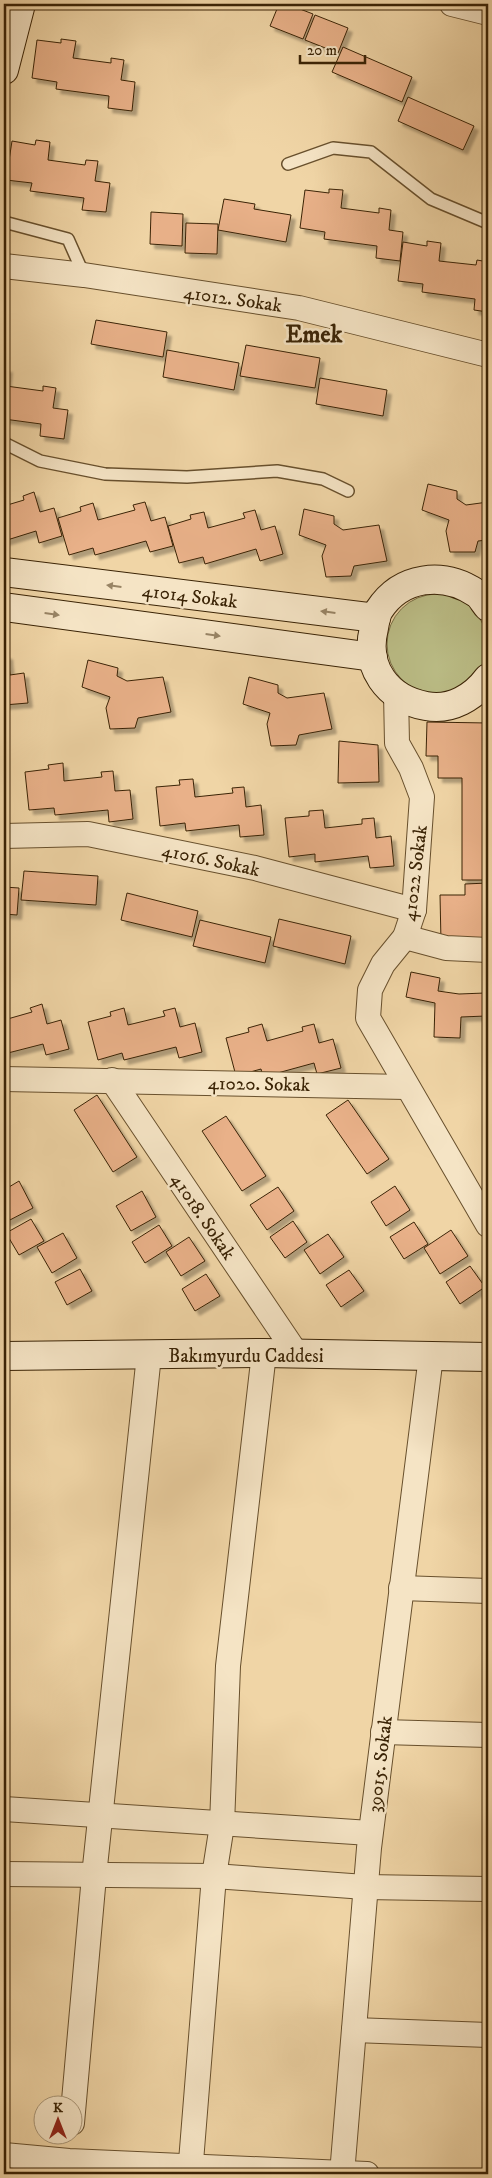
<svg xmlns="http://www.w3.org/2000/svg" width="492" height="2178" viewBox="0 0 492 2178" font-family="'IM FELL DW Pica',serif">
<defs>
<filter id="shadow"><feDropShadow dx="4.5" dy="4.5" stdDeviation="1" flood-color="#0004"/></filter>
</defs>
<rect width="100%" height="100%" fill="#f0d5a6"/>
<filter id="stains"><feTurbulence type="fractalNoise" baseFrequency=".004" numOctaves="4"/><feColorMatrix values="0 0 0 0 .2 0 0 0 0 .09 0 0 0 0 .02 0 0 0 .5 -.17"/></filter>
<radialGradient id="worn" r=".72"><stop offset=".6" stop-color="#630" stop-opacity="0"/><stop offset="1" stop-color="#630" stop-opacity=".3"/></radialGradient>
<!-- green -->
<circle fill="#bbbd86" stroke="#7a7046" cx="437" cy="644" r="50"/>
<!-- building -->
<g fill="#e9b189" stroke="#3a2305" filter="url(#shadow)">
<polygon points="279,4 287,4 313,14 303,39 270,26"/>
<polygon points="315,15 348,28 338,53 305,40"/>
<polygon points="61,39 76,41 73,58 111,63 111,58 124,60 121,80 135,82 132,111 108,108 109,96 56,89 57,82 32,78 37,40 61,43"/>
<polygon points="343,47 412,77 402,102 332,72"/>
<polygon points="408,97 474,126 463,150 398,121"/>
<polygon points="36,140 50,142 48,160 85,165 86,160 98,161 95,181 110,183 106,212 82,210 84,198 30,191 32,183 6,180 12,141 35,145"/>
<polygon points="329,189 343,190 341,208 379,213 379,208 391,210 389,230 403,232 400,261 376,258 377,246 324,239 325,232 300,228 305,190 329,193"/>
<polygon points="224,199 255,204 254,209 291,215 286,242 218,230"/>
<polygon points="151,212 183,214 182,246 150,244"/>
<polygon points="186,223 218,224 217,254 185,253"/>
<polygon points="427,241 441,243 439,261 476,265 477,260 488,262 487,282 488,282 488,312 474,310 475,299 422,292 423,284 398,281 403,242 427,246"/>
<polygon points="96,320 167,332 163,357 91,344"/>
<polygon points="246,345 320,358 315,388 240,376"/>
<polygon points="167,350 239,363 234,390 163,377"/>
<polygon points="4,368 8,368 6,386 43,391 43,386 56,388 53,408 68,410 64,439 40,436 41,424 4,419"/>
<polygon points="320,378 387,390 383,416 316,404"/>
<polygon points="428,484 457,491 457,499 466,505 488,502 488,540 478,541 475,552 450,552 446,531 449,520 422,510"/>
<polygon points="34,492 40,512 54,508 62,536 39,543 36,531 4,541 4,506 24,500 23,496"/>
<polygon points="145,502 151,521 165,517 173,546 150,552 146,541 95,555 93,548 69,555 58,518 81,511 80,507 93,503 98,520 135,510 133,505"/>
<polygon points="304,509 334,516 334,524 343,530 379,525 387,561 354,566 351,576 326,577 322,556 326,545 299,535"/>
<polygon points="255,510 261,530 275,526 283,554 260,561 256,549 205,564 203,557 179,563 168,526 191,519 190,515 204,512 208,528 245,518 243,513"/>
<polygon points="4,655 8,655 10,675 24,673 28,703 4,705"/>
<polygon points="88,660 118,668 117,676 127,681 163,677 171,712 138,718 135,728 110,729 106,708 110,697 82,687"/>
<polygon points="249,677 278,685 278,693 287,698 324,693 332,729 299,735 296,745 271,746 267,724 270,713 243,704"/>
<polygon points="427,722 488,723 488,880 462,880 462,778 438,778 438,756 426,756"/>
<polygon points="339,741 378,745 379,782 338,783"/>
<polygon points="63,763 64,781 102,777 101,772 113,771 115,791 130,790 133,819 109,822 108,810 55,815 54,808 29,810 25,772 49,769 48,765"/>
<polygon points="193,779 195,797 233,793 232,788 244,787 246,807 261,805 264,835 240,837 239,825 186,831 185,823 160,826 156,787 180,785 179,780"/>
<polygon points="323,810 325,828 362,824 362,819 374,818 376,838 391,836 394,866 370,868 368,856 315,862 315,854 289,857 285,818 309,816 309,811"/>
<polygon points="24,871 98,876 96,905 21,900"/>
<polygon points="488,883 488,941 441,942 440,895 465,895 465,884"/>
<polygon points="4,887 19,888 17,915 4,914"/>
<polygon points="127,893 198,911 192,937 121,920"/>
<polygon points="279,919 351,936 345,964 273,946"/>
<polygon points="200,920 271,937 265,963 193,946"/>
<polygon points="411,972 440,978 438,991 459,994 485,993 486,1016 461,1017 460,1038 434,1037 435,1003 406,997"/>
<polygon points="42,1004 47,1024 61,1020 69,1049 46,1055 43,1044 4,1054 4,1020 32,1012 30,1008"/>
<polygon points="124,1008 128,1025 165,1016 163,1011 175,1008 180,1027 195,1023 202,1052 179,1058 176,1047 124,1060 122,1053 98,1060 88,1022 111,1016 110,1012"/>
<polygon points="262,1024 267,1041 303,1031 302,1027 314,1024 319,1043 333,1039 341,1068 317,1074 314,1063 263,1077 261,1069 236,1076 226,1038 249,1032 248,1028"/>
<polygon points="97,1095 137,1157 113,1172 74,1110"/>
<polygon points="348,1100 389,1159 367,1174 326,1115"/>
<polygon points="226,1116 266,1176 242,1191 202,1131"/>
<polygon points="19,1181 33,1208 6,1222 4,1218 4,1190"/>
<polygon points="395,1186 410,1210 386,1226 371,1202"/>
<polygon points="278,1187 294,1211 267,1230 250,1205"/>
<polygon points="142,1191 156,1217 131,1231 116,1206"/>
<polygon points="31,1219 44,1241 19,1255 6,1233"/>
<polygon points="293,1221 307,1242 285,1258 270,1237"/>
<polygon points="414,1222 428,1244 404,1259 390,1237"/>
<polygon points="159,1225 172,1246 145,1263 132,1242"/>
<polygon points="451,1230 468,1256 440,1274 424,1248"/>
<polygon points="63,1233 77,1258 52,1273 37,1247"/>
<polygon points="328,1234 344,1257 320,1274 304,1250"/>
<polygon points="189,1237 205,1261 181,1276 166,1252"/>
<polygon points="470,1266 485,1287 460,1304 446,1282"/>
<polygon points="80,1269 92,1291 67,1305 55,1282"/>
<polygon points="349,1270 364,1291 341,1307 326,1285"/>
<polygon points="206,1274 220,1296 195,1311 182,1289"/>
</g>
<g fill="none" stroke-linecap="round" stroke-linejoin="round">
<!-- lane casing -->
<g stroke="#68502d" stroke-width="14">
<g id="lane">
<polyline points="288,164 333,148 371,152 431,199 488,223"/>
<polyline points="4,222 68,239 84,275"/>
<polyline points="4,443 40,461 105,474 187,477 277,471 323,479 348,491"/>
</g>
</g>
<!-- street casing -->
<g stroke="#68502d" stroke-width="26">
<g id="street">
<polyline points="452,4 488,13"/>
<polyline points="4,266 84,275 299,308 488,355"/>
<polyline points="396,693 397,743 411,768 422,797 414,910 405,937 383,964 370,990 368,1018 488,1225"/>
<polyline points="4,836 88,834 255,868 414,910"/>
<polyline points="405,937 446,948 488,950"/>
<polyline points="4,1079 406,1087"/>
<polyline points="112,1080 296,1353"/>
<polyline points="401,1588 488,1591"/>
<polyline points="383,1732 488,1735"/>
<polyline points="4,1809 370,1833"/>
<polyline points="4,1874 214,1876 365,1887 488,1889"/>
<polyline points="354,2030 488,2035"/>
<polyline points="72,2123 94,1876 149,1355"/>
<polyline points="4,2155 69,2161 367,2174"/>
<polyline points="190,2174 214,1876 222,1825 228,1666 264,1353"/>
<polyline points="342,2174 369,1848 431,1356"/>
</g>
</g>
<!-- secondary casing -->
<g stroke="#3a2305" stroke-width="30">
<g id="secondary">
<polyline points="4,70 21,4"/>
<polyline points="4,572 376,618"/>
<polyline points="4,607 373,657"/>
<path d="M488 607C484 603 481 596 476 593 443 571 401 576 379 610 376 615 375 622 374 628 364 667 387 699 426 706 451 711 474 697 488 678"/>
<polyline points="4,1356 264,1353 488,1357"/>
</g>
</g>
<!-- lane -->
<use href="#lane" stroke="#f5e4c5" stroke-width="11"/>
<!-- street -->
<use href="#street" stroke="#f5e4c5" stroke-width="24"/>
<!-- secondary -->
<use href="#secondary" stroke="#f5e4c5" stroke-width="28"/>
</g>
<!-- one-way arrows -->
<defs><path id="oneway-solid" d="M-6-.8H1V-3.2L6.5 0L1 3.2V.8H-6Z" transform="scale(1.25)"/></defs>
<g fill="#988465">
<use href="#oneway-solid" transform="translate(114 586) rotate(-173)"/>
<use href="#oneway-solid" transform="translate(328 612) rotate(-173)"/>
<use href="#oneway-solid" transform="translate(52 614) rotate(8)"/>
<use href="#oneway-solid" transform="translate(213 635) rotate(8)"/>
</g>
<g text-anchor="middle" stroke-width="5" stroke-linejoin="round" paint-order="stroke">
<!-- street labels -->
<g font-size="19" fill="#3a2305" stroke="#f5e4c5">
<text transform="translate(233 298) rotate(8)" y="7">41012. Sokak</text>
<text transform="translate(190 595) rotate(7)" y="7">41014 Sokak</text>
<text transform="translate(211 859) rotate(12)" y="7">41016. Sokak</text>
<text transform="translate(414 873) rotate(-83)" y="7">41022 Sokak</text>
<text transform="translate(259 1083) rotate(1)" y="7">41020. Sokak</text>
<text transform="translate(204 1216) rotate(56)" y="7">41018. Sokak</text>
<text x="246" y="1362">Bakımyurdu Caddesi</text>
<text transform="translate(379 1764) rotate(-83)" y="7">39015. Sokak</text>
</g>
<!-- district labels -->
<g font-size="24" font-weight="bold" fill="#3a2305" stroke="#f5e4c5">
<text x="314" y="342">Emek</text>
</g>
</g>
<!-- margin -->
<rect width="492" height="2178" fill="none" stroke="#f0d5a6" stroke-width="20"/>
<rect x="5" y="5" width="482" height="2168" fill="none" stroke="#3a2305" stroke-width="2.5"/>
<rect x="10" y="10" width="472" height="2158" fill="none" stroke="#3a2305"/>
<!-- north arrow -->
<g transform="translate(58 2120)"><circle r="24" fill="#f5e4c5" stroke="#aa9778"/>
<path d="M0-4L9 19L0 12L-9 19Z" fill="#8f2418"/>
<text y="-8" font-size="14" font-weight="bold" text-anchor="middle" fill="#3a2305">K</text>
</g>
<!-- scale -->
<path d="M300 55v8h65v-8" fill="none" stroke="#3a2305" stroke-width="2.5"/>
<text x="307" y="55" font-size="15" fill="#3a2305" stroke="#f5e4c5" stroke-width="4" paint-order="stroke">20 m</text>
<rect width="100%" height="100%" filter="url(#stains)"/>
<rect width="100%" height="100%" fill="url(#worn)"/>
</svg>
